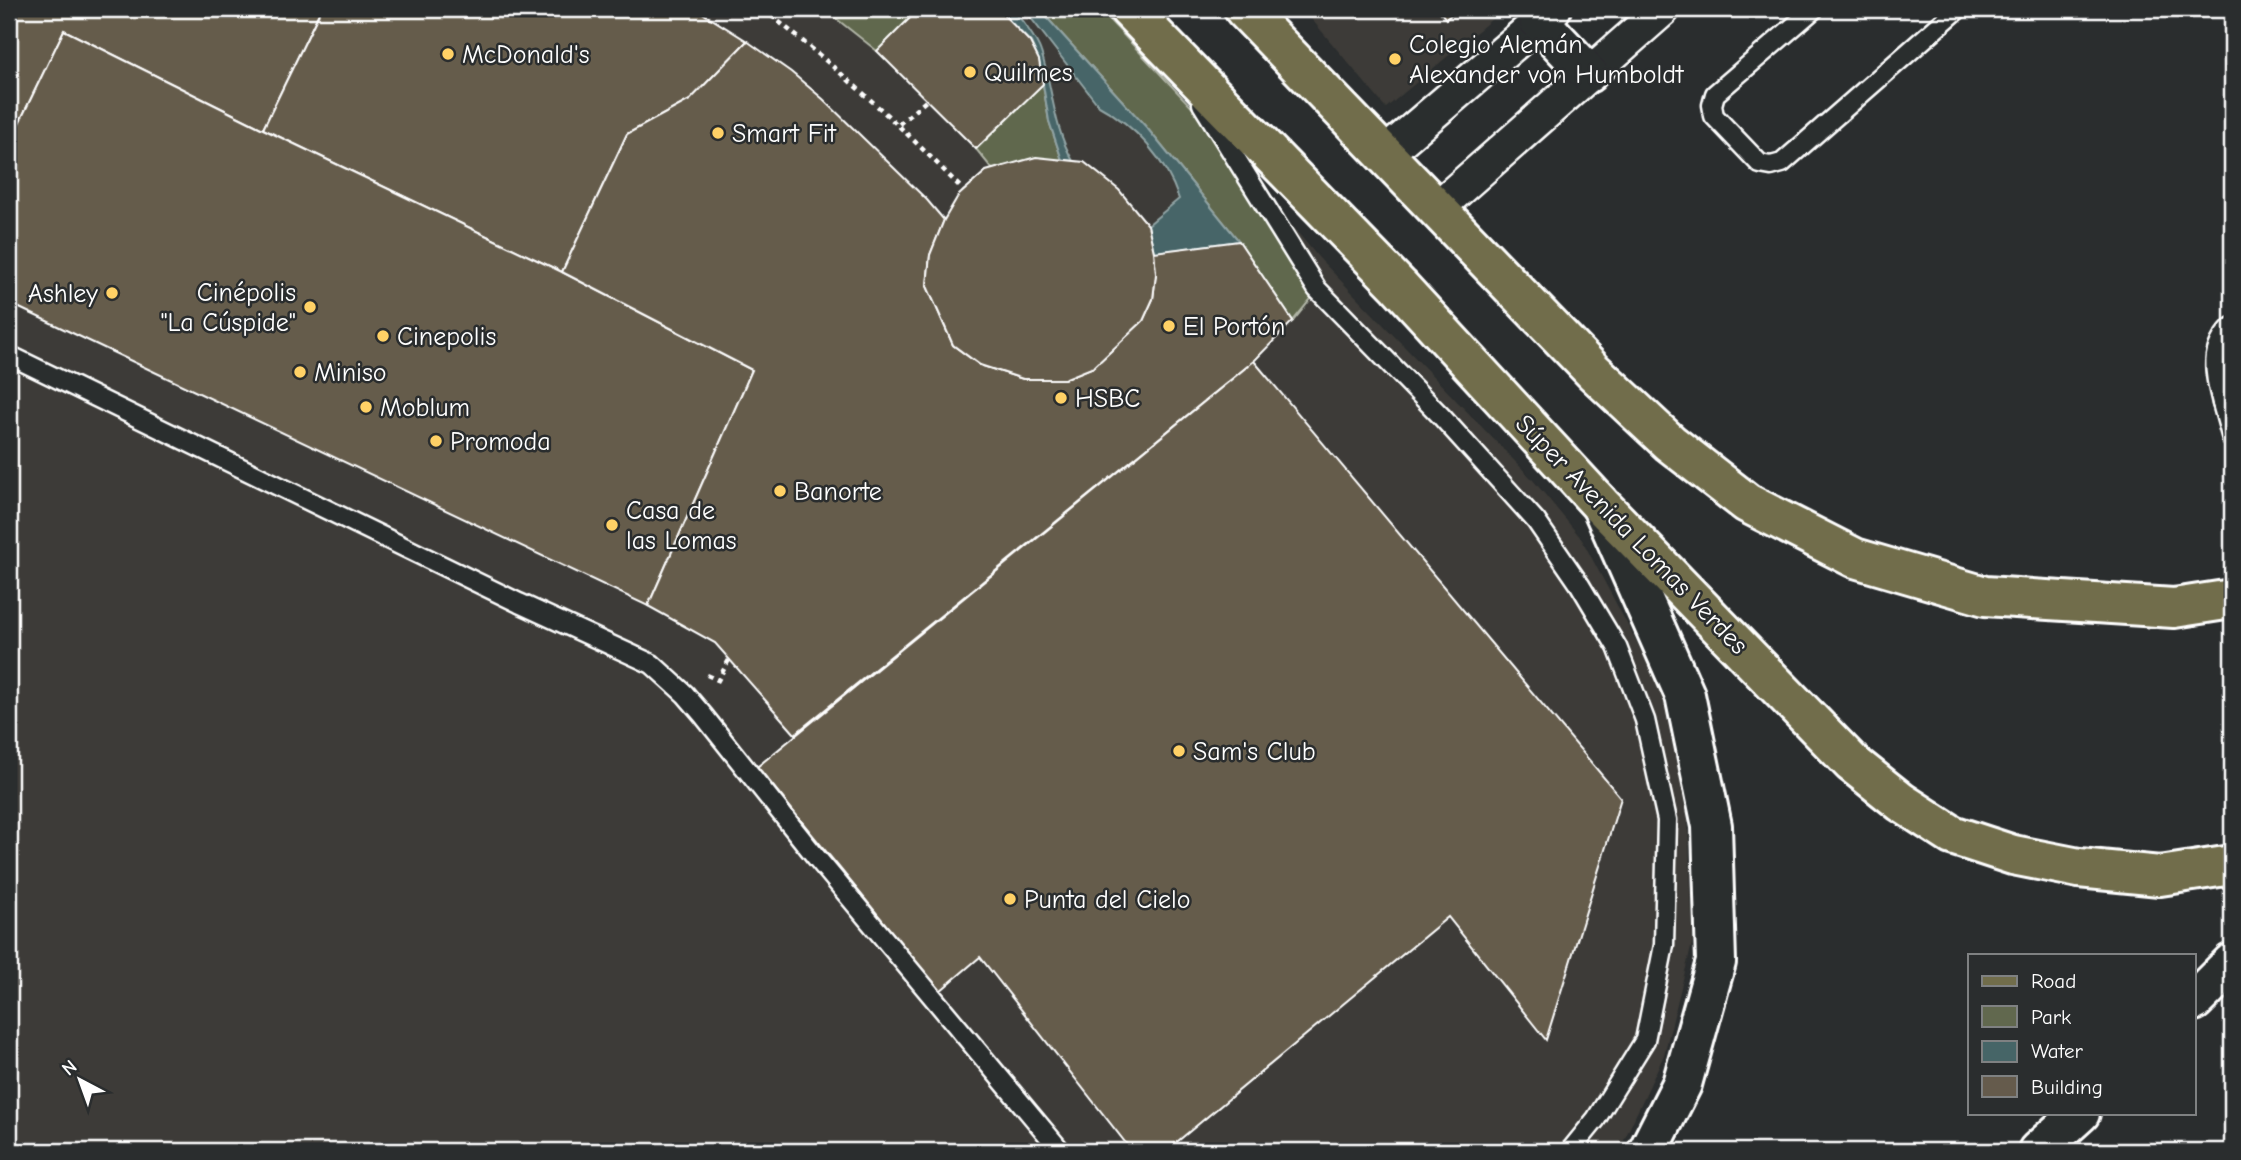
<svg xmlns="http://www.w3.org/2000/svg" width="2241" height="1160" viewBox="0 0 2241 1160" font-family="'Comic Neue',sans-serif">
<rect width="100%" height="100%" fill="#2a2d2e"/>
<filter id="ink" filterUnits="userSpaceOnUse"><feTurbulence type="fractalNoise" baseFrequency=".0143" numOctaves="2"/><feDisplacementMap in="SourceGraphic" scale="14" xChannelSelector="R" yChannelSelector="G"/><feConvolveMatrix kernelMatrix="1 2 1 2 8 2 1 2 1" color-interpolation-filters="sRGB"/></filter>
<g filter="url(#ink)">
<!-- built -->
<g fill="#3c3b37">
<polygon points="9,9 1099,9 1201,117 1319,258 1533,480 1581,538 1662,689 1688,819 1693,940 1664,1055 1619,1151 9,1151"/>
<polygon points="1303,9 1504,9 1386,108"/>
</g>
<!-- green -->
<g fill="#61684e" stroke="#b0b4a6" stroke-width="2">
<polygon points="824,9 919,9 877,51"/>
<polygon points="1039,9 1099,9 1201,117 1315,294 1293,321 1239,241 1147,128"/>
<polygon points="1043,84 1049,121 1062,160 993,170 976,149"/>
</g>
<!-- water -->
<g fill="#466567" stroke="#90a3a4" stroke-width="2">
<path d="M998 9C1000 9 1007 9 1009 9 1019 13 1038 42 1041 52 1053 88 1053 127 1073 161L1062 160 1049 121 1039 60 1031 42Z"/>
<path d="M1024 9H1039L1147 128 1239 241 1154 252 1148 225 1179 199C1166 160 1135 125 1099 106Z"/>
</g>
<!-- building -->
<g fill="#655b4c" stroke="#fff" stroke-width="2">
<polygon points="9,9 321,9 263,129 64,30 9,144"/>
<polygon points="321,9 696,9 747,41 690,100 627,134 562,272 263,129"/>
<polygon points="919,9 998,9 1030,42 1039,60 1043,84 976,149 877,51"/>
<polygon points="1438,9 1458,9 1446,19"/>
<polygon points="64,30 263,129 562,272 752,370 648,606 9,303 9,144"/>
<polygon points="747,41 791,72 823,99 927,200 944,220 930,255 927,286 953,345 980,365 1023,379 1064,379 1094,367 1143,321 1153,299 1156,274 1154,252 1239,241 1293,321 1254,361 795,734 715,643 648,606 752,370 562,272 627,134 690,100"/>
<polygon points="1036,157 1084,162 1119,190 1148,225 1154,252 1156,274 1153,299 1143,321 1094,367 1064,379 1023,379 980,365 953,345 927,286 930,255 944,220 958,196 986,171"/>
<polygon points="1254,361 1621,798 1546,1040 1448,917 1166,1151 1132,1151 980,957 940,991 757,767"/>
</g>
<g fill="none" stroke-linecap="round" stroke-linejoin="round">
<!-- lane casing -->
<g stroke="#fff" stroke-width="23">
<g id="lane">
<polyline points="1814,9 1715,94 1712,105 1714,116 1760,164 1771,166 1782,163 1958,9"/>
<polyline points="1202,104 1317,289 1441,416 1536,521 1580,585 1617,647 1645,720 1667,820 1664,945 1645,1040 1596,1119 1570,1151"/>
<polyline points="9,355 519,603 652,664 685,694 703,715 816,857 1061,1151"/>
<polyline points="2232,400 2222,403 2232,439"/>
<path d="M2222 403C2215 374 2208 350 2232 327"/>
</g>
</g>
<!-- street casing -->
<g stroke="#fff" stroke-width="38">
<g id="street">
<polyline points="1385,154 1554,9"/>
<polyline points="1435,210 1663,9"/>
</g>
</g>
<!-- secondary casing -->
<g stroke="#fff" stroke-width="44">
<g id="secondary">
<polyline points="1539,21 1588,73"/>
<polyline points="1602,507 1685,695 1712,826 1716,962 1682,1084 1648,1151"/>
<polyline points="2194,1001 2232,963"/>
<polyline points="2038,1151 2080,1113"/>
</g>
</g>
<!-- primary casing -->
<g stroke="#fff" stroke-width="44">
<g id="primary">
<polyline points="1129,9 1399,286 1601,505 1852,763 1901,802 1952,835 2013,855 2079,868 2160,876 2232,865"/>
<polyline points="1244,9 1594,372 1670,443 1747,503 1855,558 1985,596 2174,608 2232,599"/>
</g>
</g>
<!-- path -->
<g stroke="#fff" stroke-width="4.5" stroke-dasharray="5 5" stroke-linecap="butt">
<path d="M763 9C835 66 900 124 964 191"/>
<polyline points="899,124 927,100"/>
<polyline points="707,675 718,680"/>
<polyline points="717,682 730,658"/>
</g>
<!-- lane -->
<use href="#lane" stroke="#2a2d2e" stroke-width="18"/>
<!-- street -->
<use href="#street" stroke="#2a2d2e" stroke-width="33"/>
<!-- secondary -->
<use href="#secondary" stroke="#2a2d2e" stroke-width="38"/>
<!-- primary -->
<use href="#primary" stroke="#716d4b" stroke-width="38"/>
</g>
</g>
<!-- markers -->
<g fill="#ffd166" stroke="#2a2d2e" stroke-width="2.5">
<circle cx="448" cy="54" r="7"/>
<circle cx="1395" cy="59" r="7"/>
<circle cx="970" cy="72" r="7"/>
<circle cx="718" cy="133" r="7"/>
<circle cx="112" cy="293" r="7"/>
<circle cx="310" cy="307" r="7"/>
<circle cx="1169" cy="326" r="7"/>
<circle cx="383" cy="336" r="7"/>
<circle cx="300" cy="372" r="7"/>
<circle cx="1061" cy="398" r="7"/>
<circle cx="366" cy="407" r="7"/>
<circle cx="436" cy="441" r="7"/>
<circle cx="780" cy="491" r="7"/>
<circle cx="612" cy="525" r="7"/>
<circle cx="1179" cy="751" r="7"/>
<circle cx="1010" cy="899" r="7"/>
</g>
<g text-anchor="middle" stroke-width="5" stroke-linejoin="round" paint-order="stroke">
<!-- poi labels -->
<g font-size="26" fill="#fff" stroke="#2a2d2e" text-anchor="start">
<text x="1409" y="53">Colegio Alemán<tspan x="1409" dy="30">Alexander von Humboldt</tspan></text>
<text x="462" y="63">McDonald's</text>
<text x="984" y="81">Quilmes</text>
<text x="732" y="142">Smart Fit</text>
<text x="296" y="301" text-anchor="end">Cinépolis<tspan x="296" dy="30">"La Cúspide"</tspan></text>
<text x="98" y="302" text-anchor="end">Ashley</text>
<text x="1183" y="335">El Portón</text>
<text x="397" y="345">Cinepolis</text>
<text x="314" y="381">Miniso</text>
<text x="1075" y="407">HSBC</text>
<text x="380" y="416">Moblum</text>
<text x="450" y="450">Promoda</text>
<text x="794" y="500">Banorte</text>
<text x="626" y="519">Casa de<tspan x="626" dy="30">las Lomas</tspan></text>
<text x="1193" y="760">Sam's Club</text>
<text x="1024" y="908">Punta del Cielo</text>
</g>
<!-- street labels -->
<g font-size="26" fill="#fff" stroke="#2a2d2e">
<text transform="translate(1632 534) rotate(46)" y="9">Súper Avenida Lomas Verdes</text>
</g>
</g>
<!-- margin -->
<rect width="2241" height="1160" fill="none" stroke="#2a2d2e" stroke-width="35"/>
<rect x="18" y="18" width="2206" height="1125" fill="none" stroke="#fff" stroke-width="2.5" filter="url(#ink)"/>
<!-- legend -->
<rect x="1968" y="954" width="228" height="161" fill="#2a2d2e" stroke="#7f8182" stroke-width="2"/>
<rect x="1982" y="976" width="35" height="10" fill="#716d4b" stroke="#7f8182" stroke-width="2"/>
<text x="2031" y="988" font-size="21" fill="#ffffff">Road</text>
<rect x="1982" y="1006" width="35" height="21" fill="#61684e" stroke="#7f8182" stroke-width="2"/>
<text x="2031" y="1024" font-size="21" fill="#ffffff">Park</text>
<rect x="1982" y="1041" width="35" height="21" fill="#466567" stroke="#7f8182" stroke-width="2"/>
<text x="2031" y="1058" font-size="21" fill="#ffffff">Water</text>
<rect x="1982" y="1076" width="35" height="21" fill="#655b4c" stroke="#7f8182" stroke-width="2"/>
<text x="2031" y="1094" font-size="21" fill="#ffffff">Building</text>
<!-- north arrow -->
<g transform="translate(80 1080) rotate(319)" stroke="#2a2d2e" stroke-width="5" paint-order="stroke">
<path d="M0-5L12 26L0 18L-12 26Z" fill="#ffffff"/>
<text y="-10" font-size="19" font-weight="bold" text-anchor="middle" fill="#ffffff">N</text>
</g>
</svg>
